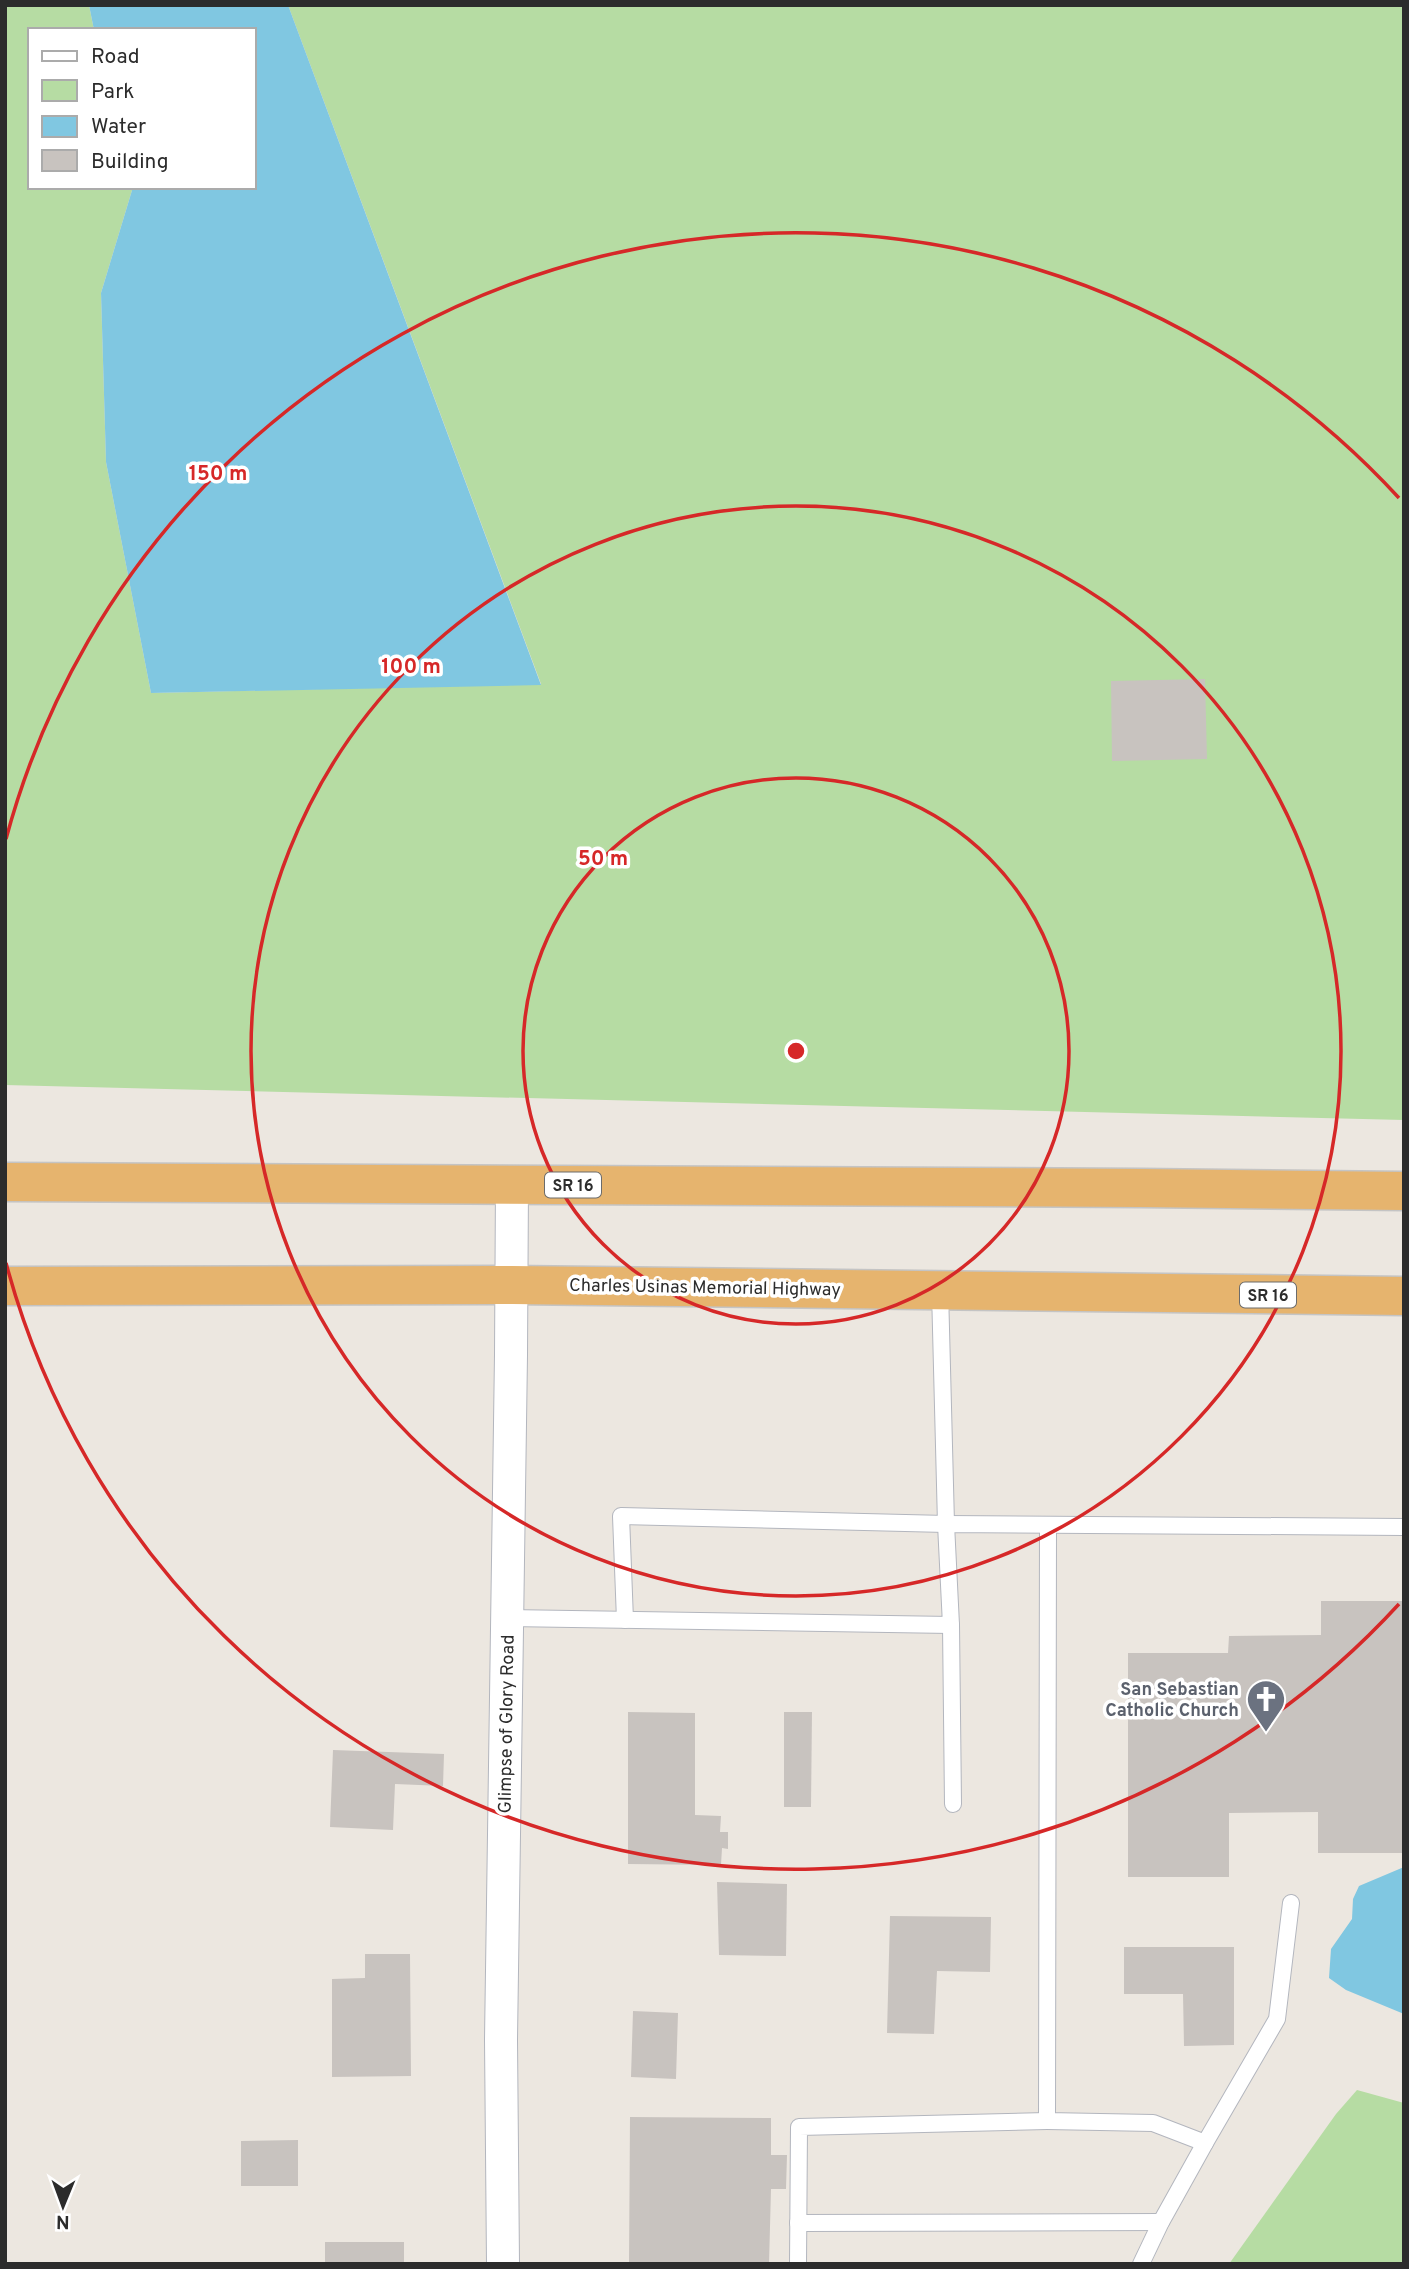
<svg xmlns="http://www.w3.org/2000/svg" width="1409" height="2269" viewBox="0 0 1409 2269" font-family="Overpass,sans-serif">
<rect width="100%" height="100%" fill="#ece7e0"/>
<!-- green -->
<g fill="#b6dca3">
<polygon points="5,5 89,5 94,30 30,30 30,187 133,187 101,293 106,462 151,693 541,684 288,5 1404,5 1404,1120 5,1085"/>
<polygon points="1357,2090 1404,2103 1404,2264 1229,2264 1336,2114"/>
</g>
<!-- water -->
<g fill="#80c7e1">
<polygon points="89,5 288,5 541,685 151,693 106,462 101,293 133,187 254,187 254,30 94,30"/>
<polygon points="1404,1867 1404,2014 1346,1990 1329,1978 1331,1949 1352,1919 1353,1899 1359,1886"/>
</g>
<!-- building -->
<g fill="#c8c3bf">
<polygon points="1205,679 1207,759 1112,761 1111,681"/>
<polygon points="1321,1601 1404,1601 1404,1853 1318,1853 1318,1812 1229,1813 1229,1877 1128,1877 1128,1653 1228,1653 1229,1636 1321,1635"/>
<polygon points="628,1712 695,1713 695,1815 721,1816 720,1832 728,1832 728,1849 722,1848 721,1865 628,1864"/>
<polygon points="784,1712 812,1712 811,1807 784,1807"/>
<polygon points="333,1750 444,1754 443,1786 395,1784 393,1830 330,1827"/>
<polygon points="717,1882 787,1884 786,1956 719,1955"/>
<polygon points="890,1916 991,1917 990,1972 937,1971 934,2034 887,2033"/>
<polygon points="1124,1947 1234,1947 1234,2045 1184,2046 1183,1994 1124,1994"/>
<polygon points="365,1954 410,1954 411,2076 332,2077 332,1979 365,1978"/>
<polygon points="633,2011 678,2013 676,2079 631,2077"/>
<polygon points="630,2117 771,2118 771,2155 787,2155 786,2189 771,2189 769,2264 629,2264"/>
<polygon points="298,2140 298,2186 241,2186 241,2141"/>
<rect x="325" y="2242" width="79" height="22"/>
</g>
<g fill="none" stroke-linecap="round" stroke-linejoin="round">
<!-- service casing -->
<g stroke="#b3b6be" stroke-width="18">
<g id="service">
<polyline points="1048,1525 1047,2121 1153,2123 1205,2143 1277,2019 1291,1903"/>
<polyline points="507,1618 951,1625 946,1524 1404,1527"/>
<polyline points="625,1620 621,1516 946,1524 940,1290"/>
<polyline points="951,1625 953,1804"/>
<polyline points="798,2223 1161,2222"/>
<polyline points="798,2264 799,2127 1047,2121"/>
<polyline points="1141,2264 1161,2222 1205,2143"/>
</g>
</g>
<!-- minor casing -->
<g stroke="#b3b6be" stroke-width="34">
<polyline id="minor" points="503,2264 501,2040 511,1355 512,1184"/>
</g>
<!-- trunk casing -->
<g stroke="#c4c4c4" stroke-width="41">
<g id="trunk">
<polyline points="5,1182 1141,1188 1404,1191"/>
<polyline points="5,1286 512,1285 1404,1296"/>
</g>
</g>
<!-- service -->
<use href="#service" stroke="#fff" stroke-width="16"/>
<!-- minor -->
<use href="#minor" stroke="#fff" stroke-width="32"/>
<!-- trunk -->
<use href="#trunk" stroke="#e6b46e" stroke-width="38"/>
</g>
<!-- distance rings -->
<g fill="none" stroke="#d62828" stroke-width="3.5">
<circle cx="796" cy="1051" r="273"/>
<circle cx="796" cy="1051" r="545"/>
<path d="M1399 1604A818 818 0 0 1 6 1263M6 839A818 818 0 0 1 1399 498"/>
</g>
<!-- icons -->
<defs>
<g id="church-pin" transform="scale(2.0125)"><path d="M0 17L-7.5 6A9.5 9.5 0 1 1 7.5 6Z" fill="#6b7280" stroke="#fff"/><path d="M-1.2-6h2.4v3.5h3.3v2.4h-3.3V6h-2.4V-.1h-3.3v-2.4h3.3Z" fill="#fff"/></g>
</defs>
<g fill-rule="evenodd">
<use href="#church-pin" x="1266" y="1699"/>
</g>
<g text-anchor="middle" stroke-width="7" stroke-linejoin="round" paint-order="stroke">
<!-- shield labels -->
<g fill="#fff" stroke="#6b6b6b" stroke-width="2">
<rect x="545" y="1172.5" width="56" height="25" rx="5"/>
<rect x="1240" y="1282.5" width="56" height="25" rx="5"/>
</g>
<g font-size="16" font-weight="bold" fill="#2c2c2c">
<text x="573" y="1191">SR 16</text>
<text x="1268" y="1301">SR 16</text>
</g>
<!-- street labels -->
<g font-size="18" fill="#2c2c2c" stroke="#fff">
<text transform="translate(705 1287) rotate(1)" y="6">Charles Usinas Memorial Highway</text>
<text transform="translate(506 1724) rotate(-89)" y="6">Glimpse of Glory Road</text>
</g>
<!-- worship labels -->
<g font-size="18" font-weight="bold" fill="#5b616d" stroke="#fff" text-anchor="end">
<text x="1239" y="1695">San Sebastian<tspan x="1239" dy="21">Catholic Church</tspan></text>
</g>
</g>
<circle cx="796" cy="1051" r="10" fill="#d62828" stroke="#fff" stroke-width="3.5"/>
<g font-size="21" text-anchor="middle" font-weight="bold" fill="#d62828" stroke="#fff" stroke-width="7" stroke-linejoin="round" paint-order="stroke">
<text x="218" y="480">150 m</text>
<text x="411" y="673">100 m</text>
<text x="603" y="865">50 m</text>
</g>
<!-- border -->
<rect width="1409" height="2269" fill="none" stroke="#2c2c2c" stroke-width="14"/>
<!-- legend -->
<rect x="28" y="28" width="228" height="161" fill="#ffffff" stroke="#ababab" stroke-width="2"/>
<rect x="42" y="51" width="35" height="10" fill="#ffffff" stroke="#ababab" stroke-width="2"/>
<text x="91" y="63" font-size="21" fill="#2c2c2c">Road</text>
<rect x="42" y="80" width="35" height="21" fill="#b6dca3" stroke="#ababab" stroke-width="2"/>
<text x="91" y="98" font-size="21" fill="#2c2c2c">Park</text>
<rect x="42" y="116" width="35" height="21" fill="#80c7e1" stroke="#ababab" stroke-width="2"/>
<text x="91" y="133" font-size="21" fill="#2c2c2c">Water</text>
<rect x="42" y="150" width="35" height="21" fill="#c8c3bf" stroke="#ababab" stroke-width="2"/>
<text x="91" y="168" font-size="21" fill="#2c2c2c">Building</text>
<!-- north arrow -->
<g transform="translate(63 2206) rotate(181)" stroke="#ffffff" stroke-width="5" paint-order="stroke">
<path d="M0-5L12 26L0 18L-12 26Z" fill="#2c2c2c"/>
<text y="-10" font-size="19" font-weight="bold" text-anchor="middle" fill="#2c2c2c">N</text>
</g>
</svg>
